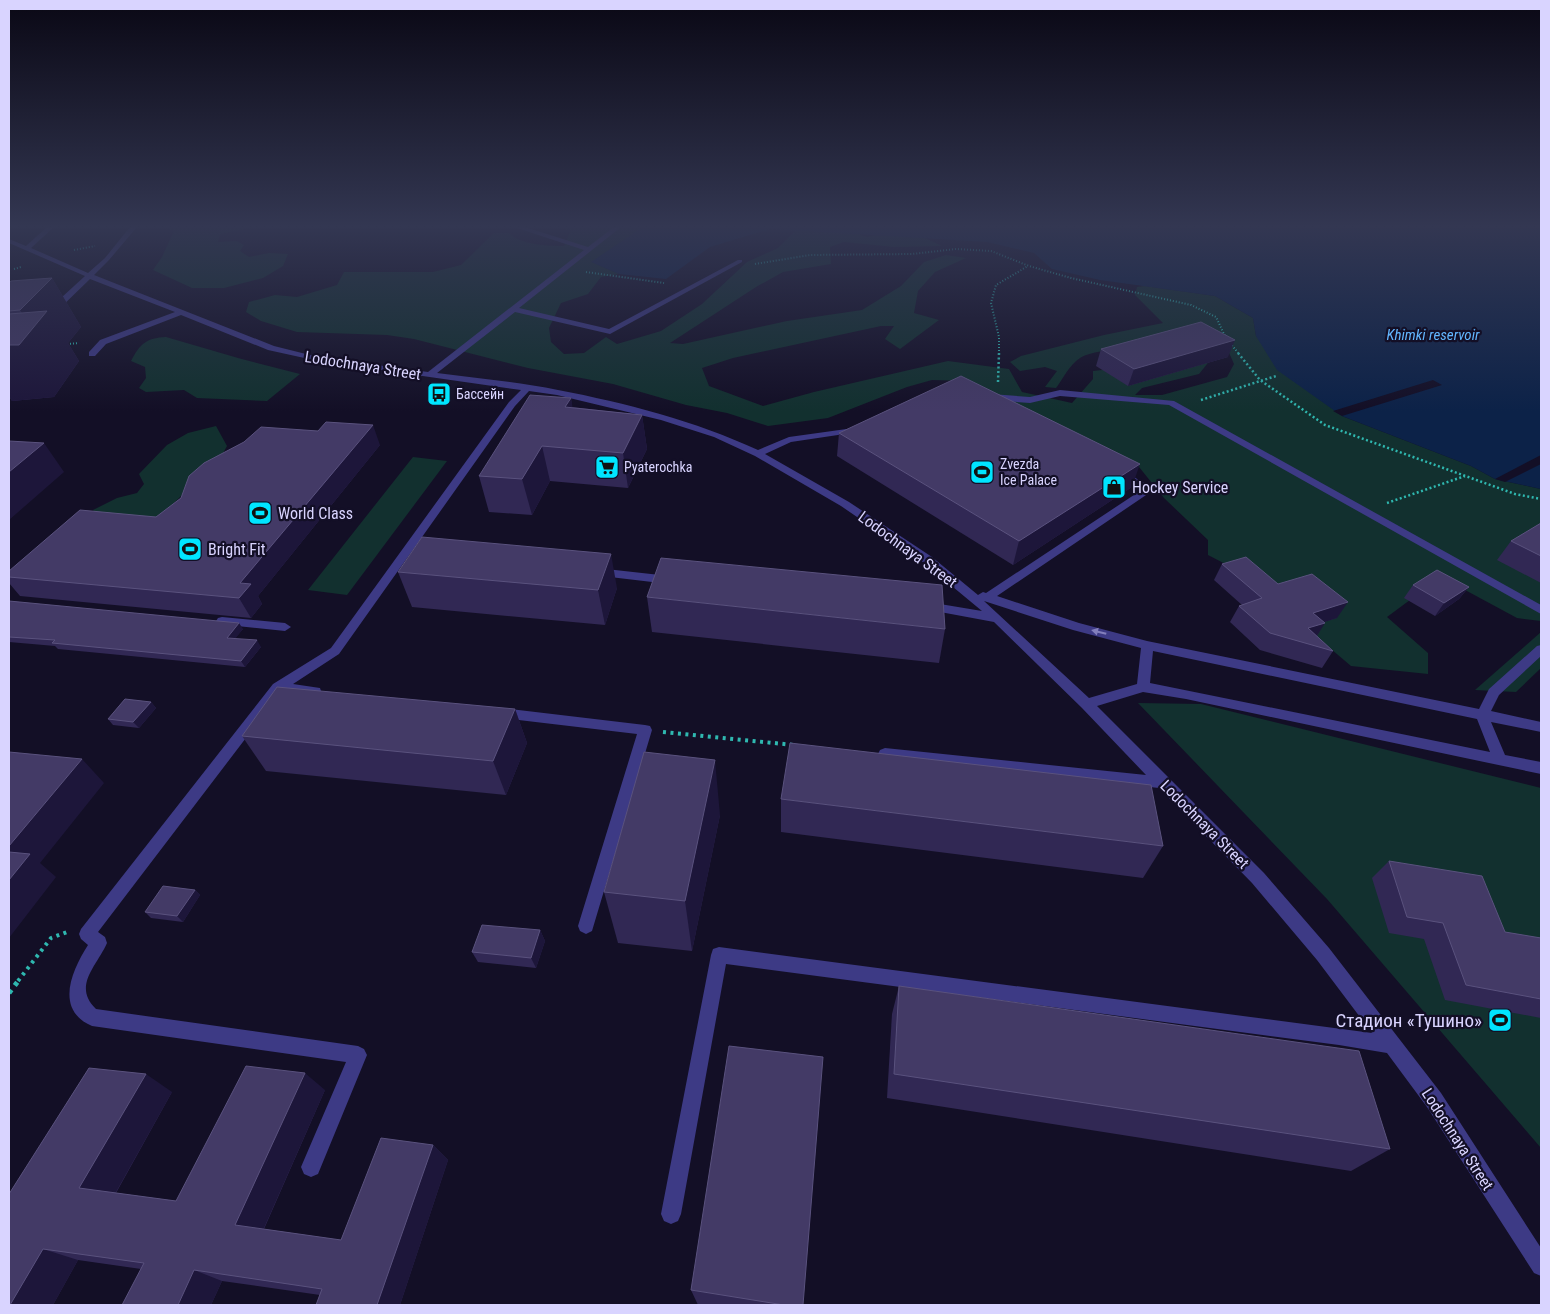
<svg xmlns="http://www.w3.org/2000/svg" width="1550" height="1314" viewBox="0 0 1550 1314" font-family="'Roboto Condensed',sans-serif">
<rect width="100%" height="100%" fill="#130f26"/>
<!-- green -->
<g fill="#12302f">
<polygon points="163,227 243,227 244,229 220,234 218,242 237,241 244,245 240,251 249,257 269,253 288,254 283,266 263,278 224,288 192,288 153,270 162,257 174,231"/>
<path d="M555 227H643L592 262 619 274 601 277 588 294 561 303 549 328 551 342 564 354 584 353 606 337 617 344 661 331 702 304 747 262 778 248 799 227H840L867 237 887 232 923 237 942 246 894 247 844 242 830 247 831 264 783 272 756 287 670 343 683 344 787 321 862 310 901 286 924 262 946 255 966 258 935 272 918 291 914 313 939 320 900 349 885 339 894 326H881L733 358 702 368 709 386 763 406 814 392 948 361 1009 369 1022 392 1072 403 1093 379V371L1212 358 1199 374 1142 388 1135 395H1162L1227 377 1234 364 1226 346C1195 347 1102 344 1080 358 1069 365 1063 379 1056 388L1045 387 1057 371 1045 367 1020 371 1010 362 1021 356 1104 335 1163 323 1135 295 1137 287 1145 286 1215 296 1253 318 1256 336 1342 416 1471 466 1495 479 1541 489V621L1517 618 1441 577 1387 617 1428 653V674L1351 666 1239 571 1208 555V540L1164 498 1135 462 968 381 932 380 907 387 828 418 768 426 727 413 686 405 613 384 528 368 414 339 387 335 297 332 261 321 246 312 249 302 275 295 297 297 337 285 344 272H433L461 265 494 233H510C519 245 549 246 564 246L571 230Z"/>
<path d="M166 337 238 358 300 374 267 401 197 398 184 390 146 392 139 388 146 378 145 367 131 361C140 344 146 338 166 337Z"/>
<polygon points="216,426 227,446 222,455 158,519 101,520 93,510 117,498 137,493 144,484 139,474 167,445 188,433"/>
<polygon points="413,457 447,461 347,595 308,590"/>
<polygon points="1541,632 1541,668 1516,692 1475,690"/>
<polygon points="1138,703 1201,704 1541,788 1541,1148 1327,899"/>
</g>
<!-- water -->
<polygon fill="#0c2248" points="643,227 1541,227 1541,489 1495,479 1471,466 1342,416 1277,370 1256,336 1253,318 1215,296 1100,280 1052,269 1034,253 987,242 770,229 710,247 666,279 619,274 591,262"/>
<!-- pier -->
<g fill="#130f26">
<polygon points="1433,380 1442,385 1342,416 1333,411"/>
<polygon points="1541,455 1541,464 1505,482 1495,479"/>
</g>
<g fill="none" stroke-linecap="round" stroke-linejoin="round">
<!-- path-far3 -->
<g stroke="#2fb8b0" stroke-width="2" stroke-dasharray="1 2" stroke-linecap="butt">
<polyline points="74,250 95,246"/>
<polyline points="755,264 810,255 912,254 956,249 991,251 1029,266 1071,278 1191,305 1216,317 1225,336"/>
<polyline points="14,269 21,267"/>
<polyline points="586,272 664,283"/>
<polyline points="1230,343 1239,354"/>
<polyline points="67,344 79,343"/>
<polyline points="999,354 999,337 991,303 996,285 1028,266"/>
</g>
<!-- path-far2 -->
<g stroke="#2fb8b0" stroke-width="2.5" stroke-dasharray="2 2.5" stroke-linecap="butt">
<polyline points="1238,353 1260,380 1325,425 1515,494 1541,499"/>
<polyline points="998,382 999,353"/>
<polyline points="1201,400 1276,376"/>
<polyline points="1387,503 1465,476"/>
</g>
<!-- path-far1 -->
<g stroke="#2fb8b0" stroke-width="4" stroke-dasharray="3 4.5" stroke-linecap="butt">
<polyline points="663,732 794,745"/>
<polyline points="18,981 51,938 67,932"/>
</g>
<!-- path -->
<polyline stroke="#2fb8b0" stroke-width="5" stroke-dasharray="4 5.5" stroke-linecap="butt" points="9,993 19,980"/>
<!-- minor -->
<g fill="#3d3a85" fill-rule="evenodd">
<path d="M47 227H54L31 248 88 273 105 258 130 227H137L109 260 94 275 274 346 318 357 428 372 584 250 514 227H525L588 247 614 227H621L519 308 609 329 738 260H742V262L610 334 515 312 437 373C477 378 518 382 558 390 626 403 695 421 758 450L789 437 861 427V431L858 432 791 442 765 454 849 502 932 557 978 595 983 592 986 593 1143 489 1114 473 1115 471H1123L1155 489 997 596 1079 623 1147 641 1479 709 1489 689 1537 646 1541 645V656L1499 695 1491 711 1541 722V732L1491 722 1505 755 1541 762V774L1186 699 1143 692 1097 706 1264 873 1329 948 1441 1093 1541 1248V1276L1534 1273 1427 1107 1387 1053 1339 1045 726 964 681 1214 678 1221 671 1224 664 1221 661 1214 711 955 713 949 719 947 1372 1033 1317 960 1252 883 1159 788 880 758 878 754 880 750 885 748 1146 775 1082 708 994 622 924 609 922 606 924 603 928 602 982 611 924 563 841 506 755 456 714 437 661 420 557 395 529 391 515 406 339 654 293 684 320 688 321 691 320 694 315 696 281 692 98 932 105 937 107 943C97 966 72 986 96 1009L358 1046 364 1049 367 1055 318 1174 311 1177 304 1174 301 1167 346 1062 92 1026C54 1010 72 970 88 945L81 939 79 934 81 929 273 684 331 648 509 402 521 390 318 361 268 350 181 315 106 344 95 356H89V352L100 340 175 312 90 279 56 312H50V308L85 276 9 243V239L26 246ZM984 601 1073 630 1141 648 1137 684 1089 698ZM1153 651 1477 719 1490 752 1150 683Z"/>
<polygon points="1060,390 1174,401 1541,605 1541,614 1169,405 1060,396 1030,403 991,400 987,397 991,394 1030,397"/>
<polygon points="597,568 669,576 675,580 669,584 593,575 591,572 593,569"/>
<polygon points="222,617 285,623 291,627 285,631 218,624 216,621 218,618"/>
<polygon points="501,708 645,725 650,726 652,730 592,931 586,934 580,931 578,926 637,734 501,718 496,717 494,713 496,709"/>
</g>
</g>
<!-- wall -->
<g fill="#312854">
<polygon points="52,278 81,327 68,343 79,361 54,397 12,401 9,396 9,283"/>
<polygon points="1101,349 1228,357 1128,386 1096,366"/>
<polygon points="571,398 572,407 642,415 647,449 628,488 550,481 532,515 489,512 479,476"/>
<polygon points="839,433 1132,487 1013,565 837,456"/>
<polygon points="380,445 258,596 262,604 251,618 20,596 9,583 9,571 156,517 181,498"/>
<polygon points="1541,523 1541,583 1497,560 1511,541"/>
<polygon points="1222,564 1278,584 1337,618 1324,622 1317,636 1333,651 1322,668 1260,650 1230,622 1239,606 1242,605 1214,580"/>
<polygon points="398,572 617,588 605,625 412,607"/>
<polygon points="1413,585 1469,587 1459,599 1435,616 1404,598"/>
<polygon points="647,597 945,629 939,663 652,632"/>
<polygon points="9,601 243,629 235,638 261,647 245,667 58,649 55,646 9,642"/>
<polygon points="151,702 156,708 139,728 113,725 108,719"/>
<polygon points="515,709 527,743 506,795 266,771 242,736"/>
<polygon points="781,799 1163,846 1143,878 781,832"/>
<polygon points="720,815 692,951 618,943 604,892"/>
<polygon points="1389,861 1505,932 1541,938 1541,1018 1445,1000 1424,939 1389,933 1372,878"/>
<polygon points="195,890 200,895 183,922 151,918 145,912"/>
<polygon points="540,930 545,941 536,968 478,962 472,952"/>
<polygon points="899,986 1390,1149 1351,1171 887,1098 892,1014"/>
<polygon points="325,1090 264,1229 341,1240 433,1145 448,1160 400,1305 316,1305 320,1295 222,1281 211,1305 122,1305 141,1269 78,1260 53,1305 9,1305 9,1194 172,1092 116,1193 176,1201"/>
<polygon points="691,1290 803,1305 698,1305"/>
</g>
<!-- shaded-wall -->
<g fill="#1d163a">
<polygon points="52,278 81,327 68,343 79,361 54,397 12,401 9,396 9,345 32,329 20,310"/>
<polygon points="1235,340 1228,357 1128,386 1134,369"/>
<polygon points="571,398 577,433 565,407"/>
<polygon points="642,415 647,449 628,488 623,453"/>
<polygon points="373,425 380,445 258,596 262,604 251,618 239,598 240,583"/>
<polygon points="44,443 64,472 9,520 9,472"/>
<polygon points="542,446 550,481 532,515 522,479"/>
<polygon points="1140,464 1132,487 1013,565 1019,541"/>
<polygon points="611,554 617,588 605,625 598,590"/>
<polygon points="1469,587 1459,599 1435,616 1444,603"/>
<polygon points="1348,602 1337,618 1303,629 1313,613"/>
<polygon points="239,623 243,629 231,644 227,638"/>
<polygon points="1325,623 1315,639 1308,628"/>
<polygon points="257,640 261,647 245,667 241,661"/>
<polygon points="151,702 156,708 139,728 133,722"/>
<polygon points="515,709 527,743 506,795 493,761"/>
<polygon points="82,759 104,783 40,863 56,877 9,938 9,846"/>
<polygon points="715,760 720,815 692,951 685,901"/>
<polygon points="195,890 200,895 183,922 177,916"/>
<polygon points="540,930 545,941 536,968 531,958"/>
<polygon points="305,1073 325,1090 260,1237 235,1225"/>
<polygon points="146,1074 172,1092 111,1201 79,1188"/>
<polygon points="433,1145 448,1160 400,1305 377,1305"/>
<polygon points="43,1249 78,1260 53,1305 10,1305"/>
<polygon points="194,1270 222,1281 211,1305 178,1305"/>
</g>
<!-- building -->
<g fill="#433a66" stroke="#5a527e">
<polygon points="52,278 20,310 9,311 9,283 11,281"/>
<polygon points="47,311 19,345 9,345 9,314"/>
<polygon points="1201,322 1235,340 1134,369 1101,349"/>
<polygon points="961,376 1140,464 1019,541 839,433"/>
<polygon points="530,395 571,398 565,407 642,415 623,453 542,446 522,479 479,476"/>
<polygon points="326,422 373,425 240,583 251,584 239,598 9,577 9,571 80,510 156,517 181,498 189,476 204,463 244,442 261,427 318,431"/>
<polygon points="9,441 44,443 9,472"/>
<polygon points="1541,523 1541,556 1511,541"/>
<polygon points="422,537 611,554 598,590 398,572"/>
<polygon points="1246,557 1278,584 1312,574 1348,602 1313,613 1325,623 1308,628 1333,651 1270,633 1239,606 1262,598 1222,564"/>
<polygon points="661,558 942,585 945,629 647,597"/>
<polygon points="1437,570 1469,587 1444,603 1413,585"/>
<polygon points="9,601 239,623 227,638 257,640 241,661 52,643 55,640 9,637"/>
<polygon points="277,687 515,709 493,761 242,736"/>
<polygon points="125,699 151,702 133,722 108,719"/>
<polygon points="790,743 1151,785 1163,846 781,799"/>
<polygon points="9,752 82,759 9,846"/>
<polygon points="644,752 715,760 685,901 604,892"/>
<polygon points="9,852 30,854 9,880"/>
<polygon points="1389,861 1482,876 1505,932 1541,938 1541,999 1466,985 1443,923 1407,917"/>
<polygon points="163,886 195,890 177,916 145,912"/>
<polygon points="482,925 540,930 531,958 472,952"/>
<polygon points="899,986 1359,1051 1390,1149 894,1074"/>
<polygon points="729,1046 823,1057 803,1305 784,1305 691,1290"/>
<polygon points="246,1066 305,1073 235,1225 341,1240 381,1138 433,1145 377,1305 316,1305 322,1289 194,1270 178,1305 122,1305 144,1263 43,1249 10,1305 9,1305 9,1194 89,1068 146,1074 79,1188 176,1201"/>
</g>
<!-- one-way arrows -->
<defs><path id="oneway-solid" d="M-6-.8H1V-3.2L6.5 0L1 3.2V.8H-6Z" transform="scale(1.25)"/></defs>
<use fill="#837fbc" href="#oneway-solid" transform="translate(1099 632) rotate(-166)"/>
<!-- sky -->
<linearGradient id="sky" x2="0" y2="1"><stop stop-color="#0a0815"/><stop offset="0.55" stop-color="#333752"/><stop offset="1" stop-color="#333752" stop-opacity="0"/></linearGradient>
<rect width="1550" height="411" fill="url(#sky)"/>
<!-- icons -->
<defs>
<g id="bus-square" transform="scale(1.25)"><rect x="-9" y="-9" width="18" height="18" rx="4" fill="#00e5ff" stroke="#130f26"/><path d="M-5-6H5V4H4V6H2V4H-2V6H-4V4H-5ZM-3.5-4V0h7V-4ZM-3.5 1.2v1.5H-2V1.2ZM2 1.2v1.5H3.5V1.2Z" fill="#111"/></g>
<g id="supermarket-square" transform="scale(1.25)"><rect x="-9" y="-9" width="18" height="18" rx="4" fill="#00e5ff" stroke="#130f26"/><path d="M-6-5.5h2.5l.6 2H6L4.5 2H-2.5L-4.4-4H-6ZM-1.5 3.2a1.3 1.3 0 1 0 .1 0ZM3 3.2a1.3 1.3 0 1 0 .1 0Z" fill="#111"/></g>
<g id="stadium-square" transform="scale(1.25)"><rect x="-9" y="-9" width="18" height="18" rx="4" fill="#00e5ff" stroke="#130f26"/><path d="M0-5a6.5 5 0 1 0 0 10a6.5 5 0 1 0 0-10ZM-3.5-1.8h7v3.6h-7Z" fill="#111"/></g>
<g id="shop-square" transform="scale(1.25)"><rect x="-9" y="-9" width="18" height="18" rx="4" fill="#00e5ff" stroke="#130f26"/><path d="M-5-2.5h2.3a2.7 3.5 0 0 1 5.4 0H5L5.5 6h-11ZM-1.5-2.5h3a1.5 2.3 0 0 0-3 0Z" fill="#111"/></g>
</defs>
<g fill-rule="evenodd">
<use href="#bus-square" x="439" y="394"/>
<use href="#supermarket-square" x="607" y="467"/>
<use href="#stadium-square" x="982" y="472"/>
<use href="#shop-square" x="1114" y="487"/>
<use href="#stadium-square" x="260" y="513"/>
<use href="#stadium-square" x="190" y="549"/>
<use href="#stadium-square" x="1500" y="1020"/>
</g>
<g text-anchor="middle" stroke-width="4.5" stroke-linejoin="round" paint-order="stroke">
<!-- far-poi labels -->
<g font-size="14" fill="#d9d4ff" stroke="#130f26" text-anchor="start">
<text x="456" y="399">Бассейн</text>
<text x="1000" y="469">Zvezda<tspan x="1000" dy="16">Ice Palace</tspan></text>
<text x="624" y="472">Pyaterochka</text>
</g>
<!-- far-water labels -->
<g font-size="15" font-style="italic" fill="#62b6ff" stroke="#130f26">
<text x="1433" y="340">Khimki reservoir</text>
</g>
<!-- street labels -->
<g font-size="16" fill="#d9d4ff" stroke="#130f26">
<text transform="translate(363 365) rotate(9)" y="6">Lodochnaya Street</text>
<text transform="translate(908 549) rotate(36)" y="6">Lodochnaya Street</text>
<text transform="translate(1205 824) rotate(45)" y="6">Lodochnaya Street</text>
<text transform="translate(1458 1139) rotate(57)" y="6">Lodochnaya Street</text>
</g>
<!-- poi labels -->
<g font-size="16" fill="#d9d4ff" stroke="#130f26" text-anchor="start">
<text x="1132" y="493">Hockey Service</text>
<text x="278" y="519">World Class</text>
<text x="208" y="555">Bright Fit</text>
</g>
<!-- near-poi labels -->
<g font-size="19" fill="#d9d4ff" stroke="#130f26" text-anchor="end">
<text x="1482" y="1027">Стадион «Тушино»</text>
</g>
</g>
<!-- border -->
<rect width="1550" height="1314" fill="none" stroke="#d9d4ff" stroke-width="20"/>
</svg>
